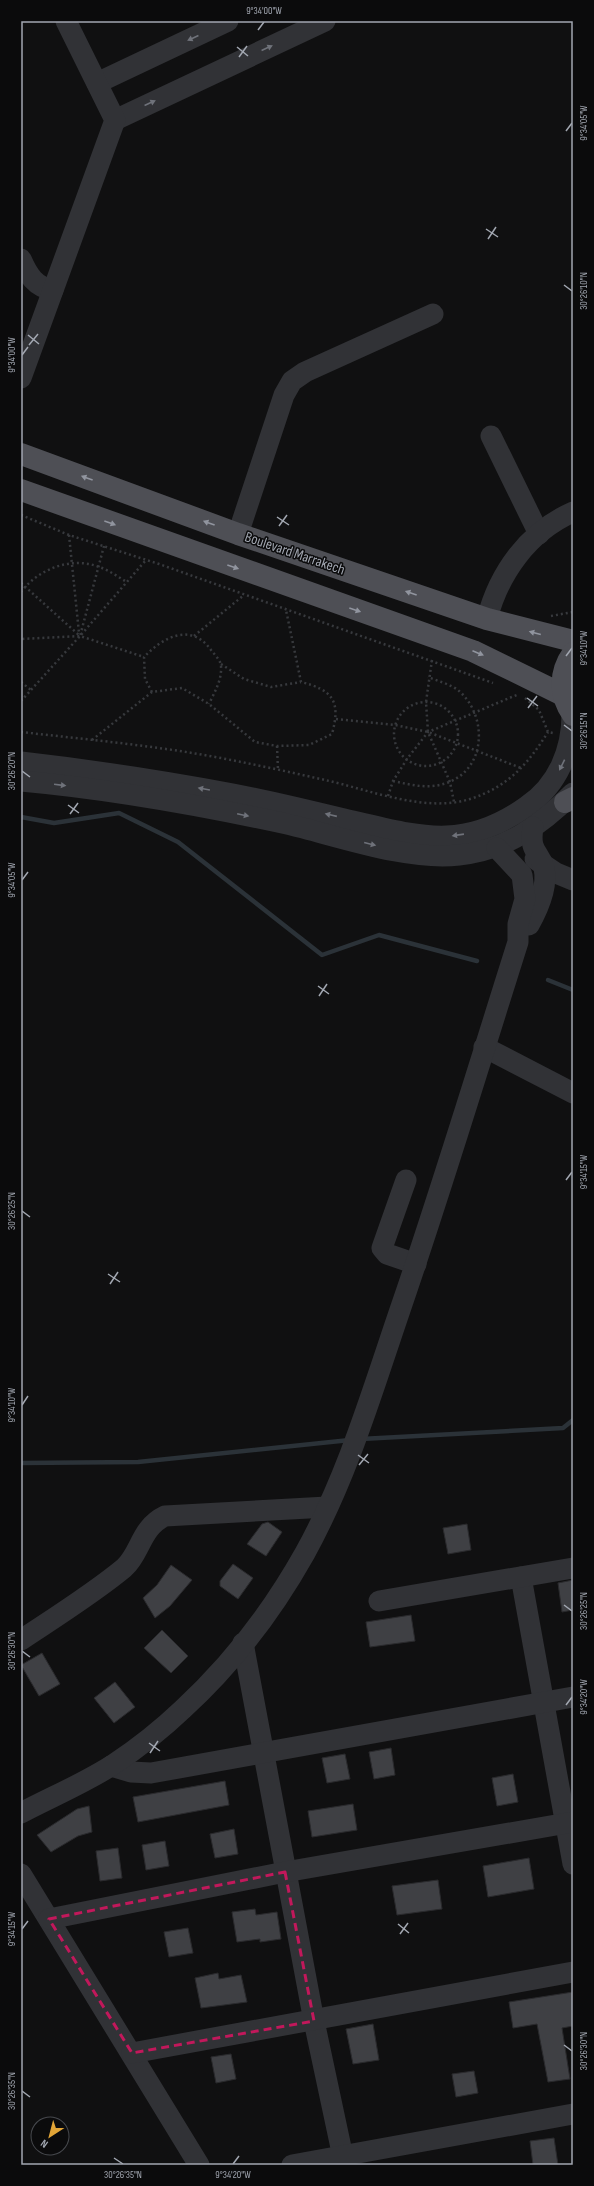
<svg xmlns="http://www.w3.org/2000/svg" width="594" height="2186" viewBox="0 0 594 2186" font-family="'Sofia Sans Condensed',sans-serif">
<rect width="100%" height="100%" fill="#101011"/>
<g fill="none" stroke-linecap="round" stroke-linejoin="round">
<!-- stream -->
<g stroke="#2b3238" stroke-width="4.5">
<polyline points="21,817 54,823 119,813 178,842 322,955 379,935 477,961"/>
<polyline points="548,980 573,990"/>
<polyline points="361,1439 563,1428 573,1420"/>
<polyline points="21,1463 138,1462 350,1440"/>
</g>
</g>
<!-- building -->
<g fill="#3f4044" stroke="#2a2a2d">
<polygon points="268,1522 282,1532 266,1556 247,1544 262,1524"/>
<polygon points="467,1524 471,1550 448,1554 443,1528"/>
<polygon points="233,1564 253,1578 238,1599 220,1586 220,1581"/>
<polygon points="171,1565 192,1580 170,1606 155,1618 143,1598 157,1585"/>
<polygon points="573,1580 573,1610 562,1612 558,1583"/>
<polygon points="411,1615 415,1641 370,1647 366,1622"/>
<polygon points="162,1630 188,1656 171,1673 144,1648"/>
<polygon points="42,1653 60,1684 39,1696 21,1665"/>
<polygon points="115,1682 135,1707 114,1723 94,1698"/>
<polygon points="391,1748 395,1775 374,1779 369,1752"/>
<polygon points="345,1754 350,1779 327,1783 322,1758"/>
<polygon points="513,1774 518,1802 497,1806 492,1778"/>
<polygon points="225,1781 229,1805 138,1822 133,1797"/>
<polygon points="353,1804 357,1830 312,1837 308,1811"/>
<polygon points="89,1806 92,1832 78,1836 51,1852 37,1835 77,1809"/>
<polygon points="234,1829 238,1854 215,1858 210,1834"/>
<polygon points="165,1841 169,1866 146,1870 142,1845"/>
<polygon points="118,1848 122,1878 100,1881 96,1851"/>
<polygon points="529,1858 534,1889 488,1897 483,1866"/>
<polygon points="438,1880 442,1909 397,1915 392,1886"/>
<polygon points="255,1909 256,1915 277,1912 281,1939 260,1942 260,1939 237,1942 232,1912"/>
<polygon points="188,1928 193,1953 169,1957 164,1932"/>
<polygon points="218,1973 219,1979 241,1975 247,2002 201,2008 195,1978"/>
<polygon points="573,1992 573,2026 562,2028 570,2079 548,2082 537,2024 513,2028 509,2002"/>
<polygon points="373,2024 379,2060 353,2064 346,2029"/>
<polygon points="231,2054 236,2079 216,2083 211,2057"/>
<polygon points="474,2071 478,2093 456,2097 452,2074"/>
<polygon points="554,2138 558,2165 533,2165 530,2141"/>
</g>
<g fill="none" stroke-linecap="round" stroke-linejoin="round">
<!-- path -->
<g stroke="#37393d" stroke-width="2.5" stroke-dasharray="2 3" stroke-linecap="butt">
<polyline points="21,515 69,535 159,564 493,683"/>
<polyline points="69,535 79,633"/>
<polyline points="104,546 80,636 146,560"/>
<polyline points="21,583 80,636 21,639"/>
<path d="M21 592C38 569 72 556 99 567 109 570 118 577 127 582"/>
<polyline points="551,616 573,612"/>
<polyline points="194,636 244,595"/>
<polyline points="432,660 426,702 428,732 450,782 454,802"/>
<polyline points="221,664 244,679 271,687 301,682"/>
<polyline points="21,682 31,690"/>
<path d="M152 692 145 679 144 657C163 637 191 622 211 650 215 655 221 661 221 666 222 680 215 691 209 704"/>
<polyline points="525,698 539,710 548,732 553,733"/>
<polyline points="21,701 80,636 144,657"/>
<circle cx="426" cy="734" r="32"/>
<polyline points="336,719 395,725 428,732 521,768"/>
<path d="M21 732C91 740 161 746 231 760 262 766 294 773 325 780 370 790 425 813 470 799 508 787 528 764 548 732"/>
<path d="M92 740 152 692 182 688 209 704 255 742 277 746 309 745 332 734C341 701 333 690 301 682L286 610"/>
<polyline points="277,746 278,770"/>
<path d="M393 781C412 785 430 790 449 782 487 767 487 715 459 691 451 684 437 681 428 677"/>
<polyline points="388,796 393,781 407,759 428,732 519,694"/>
</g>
<!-- minor -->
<g stroke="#313236" stroke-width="21">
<polyline points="97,83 228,21"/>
<polyline points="115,120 325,21"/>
<path d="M21 259C28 275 35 287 53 290"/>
<polyline points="21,378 115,120 66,21"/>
<polyline points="491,436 539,534"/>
<polyline points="238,534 284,395 292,381 305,372 433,314"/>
<path d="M487 619C499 573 528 532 573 512"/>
<path d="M21 762C92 770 163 781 233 794 270 801 307 810 344 819 415 835 462 853 527 806 558 785 572 750 572 714"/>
<path d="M21 781C110 789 199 805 287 824 338 836 407 861 459 855 506 850 540 826 573 793"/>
<polyline points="535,859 556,873 573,880"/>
<path d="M529 925C538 909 548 886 544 868 539 849 529 854 533 827"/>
<polyline points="484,1047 573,1093"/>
<polyline points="406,1180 382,1248 387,1254 416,1264"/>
<polyline points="521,1577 573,1864"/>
<polyline points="379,1601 573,1568"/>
<path d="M21 1640C54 1618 94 1593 124 1568 141 1553 140 1528 165 1516L327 1507"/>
<polyline points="243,1643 314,2021 343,2157"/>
<polyline points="111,1766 131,1772 151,1773 573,1697"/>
<path d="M21 1813C51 1797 85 1783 114 1764 138 1748 162 1729 183 1709 231 1665 273 1610 305 1553 347 1477 372 1392 400 1310 442 1188 479 1065 518 942V924L525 899 522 875 497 848"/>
<polyline points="21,1874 199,2165"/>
<polyline points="49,1919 285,1872 573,1822"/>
<polyline points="132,2053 573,1972"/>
<polyline points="292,2165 573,2114"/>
</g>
<!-- major -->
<g stroke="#4e4f55" stroke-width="22">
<polyline points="21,454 238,534 487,619 573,641"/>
<polyline points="21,490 473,651 563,695"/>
<path d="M573 653C559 673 559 695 573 715"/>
<polyline points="565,802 573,798"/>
</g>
</g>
<!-- one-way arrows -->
<defs><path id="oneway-solid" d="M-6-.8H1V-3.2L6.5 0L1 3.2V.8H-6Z"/></defs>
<g fill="#6f727a">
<use href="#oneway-solid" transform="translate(193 38) rotate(155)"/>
<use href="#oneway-solid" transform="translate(267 48) rotate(-25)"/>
<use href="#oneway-solid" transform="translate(150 103) rotate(-25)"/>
<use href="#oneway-solid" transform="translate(562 765) rotate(116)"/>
<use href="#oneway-solid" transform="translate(60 785) rotate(7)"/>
<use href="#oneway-solid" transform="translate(204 789) rotate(-170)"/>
<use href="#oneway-solid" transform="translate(243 815) rotate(12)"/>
<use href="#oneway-solid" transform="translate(331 815) rotate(-167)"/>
<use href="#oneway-solid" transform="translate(458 835) rotate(172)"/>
<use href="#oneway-solid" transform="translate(370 844) rotate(14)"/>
</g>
<g fill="#91959f">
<use href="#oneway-solid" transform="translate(87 478) rotate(-160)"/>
<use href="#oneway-solid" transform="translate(110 523) rotate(20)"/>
<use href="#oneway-solid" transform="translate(209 523) rotate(-160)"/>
<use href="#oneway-solid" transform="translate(233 567) rotate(19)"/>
<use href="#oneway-solid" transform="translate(411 593) rotate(-161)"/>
<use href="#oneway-solid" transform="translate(355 610) rotate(19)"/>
<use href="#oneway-solid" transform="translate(535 633) rotate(-165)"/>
<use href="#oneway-solid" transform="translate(478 653) rotate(23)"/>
</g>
<!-- marked area -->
<path fill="none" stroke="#c2185b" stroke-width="3" stroke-dasharray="8 5" stroke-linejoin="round" d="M285 1872 314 2021 132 2053 49 1919Z"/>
<!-- ticks -->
<path fill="none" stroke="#a2a7b1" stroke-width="1.5" d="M258 30 264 22M237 47 248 56M239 57 247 46M566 131 572 123M486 229 498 237M488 239 496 227M564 285 572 291M28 335 39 344M29 345 38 334M22 355 28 347M277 517 289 525M279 526 287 515M566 656 572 648M527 698 538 706M528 708 537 696M564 725 572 731M22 771 30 777M68 805 79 813M70 814 78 803M22 880 28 872M318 986 329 994M319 996 327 984M566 1180 572 1172M22 1211 30 1217M108 1274 120 1282M110 1284 118 1272M22 1405 28 1396M358 1455 369 1463M359 1465 368 1454M564 1605 572 1611M22 1651 30 1657M566 1705 572 1697M149 1743 160 1751M150 1753 158 1741M398 1924 409 1933M22 1929 28 1921M400 1934 408 1923M564 2045 572 2051M22 2091 30 2097M114 2158 123 2164M233 2164 239 2156"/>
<g text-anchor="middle" stroke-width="3" stroke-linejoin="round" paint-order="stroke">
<!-- street labels -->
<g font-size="15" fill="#a2a7b1" stroke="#0b0b0c">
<text transform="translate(295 553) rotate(19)" y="5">Boulevard Marrakech</text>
</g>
</g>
<!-- border -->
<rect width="594" height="2186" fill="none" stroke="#0b0b0c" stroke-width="44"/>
<!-- north arrow -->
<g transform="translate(50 2136) rotate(216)"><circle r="19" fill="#0b0b0c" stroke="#47494e"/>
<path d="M0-3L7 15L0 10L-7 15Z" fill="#e2a537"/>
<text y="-6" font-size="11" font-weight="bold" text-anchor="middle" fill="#a2a7b1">N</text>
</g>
<rect x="22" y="22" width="550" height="2142" fill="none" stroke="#a2a7b1" stroke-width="1.5"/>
<g font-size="10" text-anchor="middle" fill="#a2a7b1">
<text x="264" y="14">9°34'00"W</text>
<text transform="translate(583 123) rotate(-90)" y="4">9°34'05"W</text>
<text transform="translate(583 291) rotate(-90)" y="4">30°26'10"N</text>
<text transform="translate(11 355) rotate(-90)" y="4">9°34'00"W</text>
<text transform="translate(583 648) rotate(-90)" y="4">9°34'10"W</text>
<text transform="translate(583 731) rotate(-90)" y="4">30°26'15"N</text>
<text transform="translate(11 771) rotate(-90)" y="4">30°26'20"N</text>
<text transform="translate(11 880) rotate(-90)" y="4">9°34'05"W</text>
<text transform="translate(583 1172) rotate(-90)" y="4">9°34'15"W</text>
<text transform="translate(11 1211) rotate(-90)" y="4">30°26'25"N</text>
<text transform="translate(11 1405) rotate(-90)" y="4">9°34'10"W</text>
<text transform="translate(583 1611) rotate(-90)" y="4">30°26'25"N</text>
<text transform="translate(11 1651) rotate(-90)" y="4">30°26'30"N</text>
<text transform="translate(583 1697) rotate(-90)" y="4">9°34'20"W</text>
<text transform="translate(11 1929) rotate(-90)" y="4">9°34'15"W</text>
<text transform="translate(583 2051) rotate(-90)" y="4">30°26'30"N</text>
<text transform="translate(11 2091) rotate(-90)" y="4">30°26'35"N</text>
<text x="123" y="2178">30°26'35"N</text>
<text x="233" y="2178">9°34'20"W</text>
</g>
</svg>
